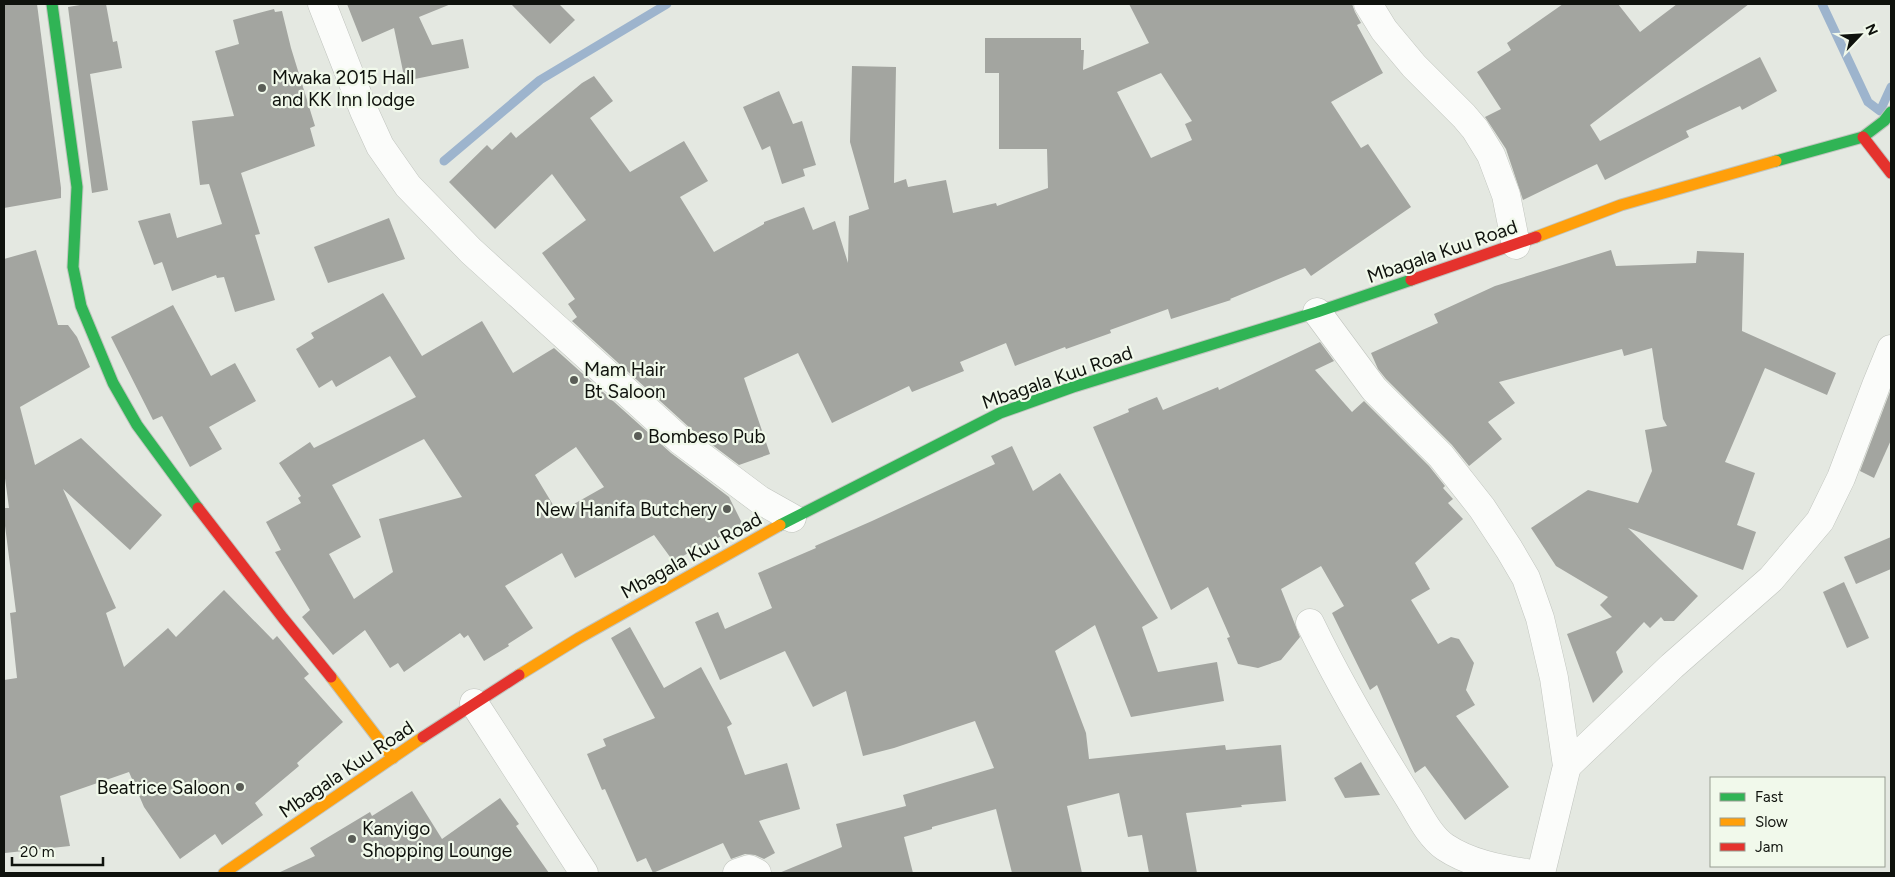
<svg xmlns="http://www.w3.org/2000/svg" width="1895" height="877" viewBox="0 0 1895 877" font-family="Figtree,sans-serif">
<rect width="100%" height="100%" fill="#e4e8e1"/>
<g fill="none" stroke-linecap="round" stroke-linejoin="round">
<!-- stream -->
<g stroke="#9db4cd" stroke-width="9">
<polyline points="1822,4 1868,102 1880,111 1891,87"/>
<polyline points="444,161 540,80 667,4"/>
</g>
</g>
<!-- building -->
<g fill="#a3a5a0" fill-rule="evenodd">
<polygon points="4,4 37,4 61,188 61,198 4,208"/>
<polygon points="86,4 106,4 113,42 117,41 122,68 90,74 108,190 92,193 68,7"/>
<polygon points="347,4 451,4 419,17 432,45 463,39 469,68 405,81 394,28 362,42"/>
<polygon points="511,4 559,4 575,20 550,44"/>
<path d="M1129 4H1352L1355 12 1361 23 1357 25 1383 73 1331 102 1361 148 1368 144 1411 207 1311 276 1305 268 1230 299 1231 300 1171 319 1168 309 1110 330 1111 333 1066 349 1065 347 1015 366 1006 343 960 362 964 371 912 392 909 386 832 423 798 353 744 378 770 454 739 465 691 429 572 321 577 317 568 304 575 299 542 253 586 220 552 174 495 229 449 182 487 145 492 150 511 132 516 138 582 83 594 76 613 101 590 118 630 172 684 141 708 181 680 197 714 252 764 224V222L804 207 813 230 835 221 848 263 849 216 869 209 850 142 852 66 896 67 894 183 906 179 908 187 946 180 953 213 996 203 997 206 1048 188 1047 149H999V73H985V38H1081V50H1084L1083 70 1149 43ZM1161 73 1192 121 1185 124 1192 140 1151 158 1117 92Z"/>
<polygon points="1563,4 1618,4 1640,32 1677,4 1749,4 1590,125 1600,141 1760,57 1777,91 1742,110 1740,106 1686,131 1689,137 1605,180 1597,164 1523,200 1506,149 1485,117 1501,109 1477,72 1511,50 1507,43"/>
<polygon points="274,9 275,12 282,11 291,48 315,126 310,128 315,146 241,173 260,234 255,235 275,300 235,312 224,277 217,278 216,275 172,291 162,262 154,265 138,221 170,213 177,238 222,224 209,184 200,185 192,121 234,116 215,51 239,44 233,20"/>
<polygon points="779,91 793,124 802,121 816,165 803,169 805,176 782,184 770,146 762,150 743,107"/>
<polygon points="389,218 405,259 328,283 314,247"/>
<polygon points="36,250 58,325 68,325 77,337 90,367 20,407 35,465 81,438 162,515 130,550 63,489 116,608 106,613 124,667 168,628 176,637 224,590 273,640 277,636 309,674 304,678 343,722 297,763 299,766 255,803 263,815 222,845 215,834 180,859 144,807 129,772 60,796 70,846 5,853 4,839 4,680 17,678 10,613 16,612 4,518 4,508 9,508 4,471 4,259"/>
<polygon points="1611,250 1616,266 1696,263 1697,251 1744,253 1742,331 1836,373 1827,395 1765,368 1725,462 1755,473 1737,525 1756,532 1743,570 1628,528 1698,596 1674,621 1664,621 1661,617 1650,628 1644,622 1616,652 1623,672 1593,703 1567,634 1612,617 1600,605 1608,597 1556,566 1531,528 1588,490 1638,503 1652,471 1645,430 1667,426 1663,419 1652,348 1624,356 1622,349 1499,382 1515,403 1488,422 1502,439 1469,466 1452,445 1386,379 1378,369 1371,353 1438,323 1434,314 1495,286"/>
<path d="M383 293 422 356 482 321 513 373 554 348 671 453 729 497 743 525 673 561 654 535 575 578 562 553 505 586 533 628 508 644 509 646 484 661 468 635 464 638 460 633 404 672 398 663 390 668 365 630 333 655 302 617 310 610 275 552 281 550 266 522 301 503 298 498 301 496 279 463 310 442 314 448 416 397 390 356 336 387 332 380 319 388 296 349 314 338 311 333ZM424 439 462 497 379 519 393 572 354 599 329 554 361 537 332 485ZM576 447 604 487 558 513 535 475Z"/>
<polygon points="173,305 211,376 235,363 256,401 209,427 222,449 190,467 162,416 153,420 111,337"/>
<polygon points="1320,342 1334,361 1315,370 1352,412 1364,401 1429,466 1445,486 1443,488 1453,499 1448,503 1463,519 1415,563 1430,589 1411,600 1438,644 1451,637 1459,639 1474,663 1466,690 1475,705 1456,716 1509,787 1465,820 1425,766 1415,773 1377,685 1370,690 1332,613 1344,606 1321,566 1281,589 1300,637 1281,660 1258,668 1238,664 1227,638 1230,637 1208,587 1171,610 1093,427 1129,412 1128,409 1157,397 1163,410 1218,387 1219,390"/>
<polygon points="1891,389 1891,440 1874,478 1860,471"/>
<polygon points="1012,446 1033,491 1060,473 1158,618 1142,627 1158,672 1217,662 1224,701 1131,717 1095,625 1055,651 1086,733 1089,759 1225,745 1226,750 1281,745 1286,801 1241,805 1242,807 1186,813 1197,873 1149,873 1142,835 1128,837 1119,793 1067,806 1082,873 1012,873 996,809 932,827 932,829 904,837 913,873 779,873 842,847 836,824 906,806 903,795 994,768 975,721 894,748 863,756 846,691 813,707 785,651 720,680 695,622 718,612 725,629 772,608 758,573 816,548 815,546 872,521 995,464 991,456"/>
<polygon points="1891,537 1891,569 1856,584 1844,557"/>
<polygon points="1844,582 1869,638 1847,648 1823,592"/>
<polygon points="630,627 664,688 701,667 732,724 727,727 745,775 787,763 800,809 759,821 775,853 764,859 755,855 745,854 731,859 723,843 653,873 646,858 637,862 605,789 602,790 587,754 606,746 603,739 655,718 611,638"/>
<polygon points="1361,762 1380,795 1345,798 1334,778"/>
<polygon points="412,791 442,839 500,798 519,824 516,826 549,873 278,873 315,856 310,848 370,812 372,816"/>
</g>
<g fill="none" stroke-linecap="round" stroke-linejoin="round">
<!-- street casing -->
<g stroke="#c0c4be" stroke-width="29">
<g id="street">
<polyline points="322,4 364,111 380,146 408,186 471,251 681,441 760,500 792,518"/>
<polyline points="1368,4 1384,30 1414,66 1464,116 1475,129 1491,155 1506,195 1516,245"/>
<polyline points="1317,312 1374,389 1441,456 1482,508 1509,549 1526,578 1540,618 1554,678 1567,766 1541,873"/>
<path d="M1310 623C1339 683 1373 741 1409 798 1419 814 1429 836 1445 847 1469 863 1499 869 1527 873"/>
<polyline points="474,703 584,873"/>
<polyline points="1567,766 1672,666 1771,579 1820,521 1841,478 1877,383 1891,349"/>
<polyline points="737,873 749,869 757,873"/>
</g>
</g>
<!-- fast casing -->
<g stroke="#c0c4be" stroke-width="13">
<g id="fast">
<polyline points="52,4 77,187 73,267 81,306 113,383 137,425 198,508"/>
<polyline points="1776,161 1863,137 1884,121 1891,112"/>
<polyline points="780,525 1000,413 1073,387 1317,312 1411,280"/>
</g>
</g>
<!-- slow casing -->
<g stroke="#c0c4be" stroke-width="13">
<g id="slow">
<polyline points="1536,237 1621,205 1776,161"/>
<polyline points="519,675 579,638 780,525"/>
<polyline points="331,677 393,758"/>
<polyline points="224,873 423,737"/>
</g>
</g>
<!-- jam casing -->
<g stroke="#c0c4be" stroke-width="13">
<g id="jam">
<polyline points="1863,137 1891,173"/>
<polyline points="1411,280 1536,237"/>
<polyline points="198,508 283,618 331,677"/>
<polyline points="423,737 519,675"/>
</g>
</g>
<!-- street -->
<use href="#street" stroke="#fbfcfa" stroke-width="28"/>
<!-- fast -->
<use href="#fast" stroke="#30b455" stroke-width="11"/>
<!-- slow -->
<use href="#slow" stroke="#ff9f0a" stroke-width="11"/>
<!-- jam -->
<use href="#jam" stroke="#e5322d" stroke-width="11"/>
</g>
<!-- markers -->
<g fill="#5a5d57" stroke="#f1f9eb" stroke-width="2">
<circle cx="262" cy="88" r="5"/>
<circle cx="574" cy="380" r="5"/>
<circle cx="638" cy="436" r="5"/>
<circle cx="727" cy="509" r="5"/>
<circle cx="240" cy="787" r="5"/>
<circle cx="352" cy="839" r="5"/>
</g>
<g text-anchor="middle" stroke-width="4.5" stroke-linejoin="round" paint-order="stroke">
<!-- poi labels -->
<g font-size="19" fill="#0f120d" stroke="#f1f9eb" text-anchor="start">
<text x="272" y="84">Mwaka 2015 Hall<tspan x="272" dy="22">and KK Inn lodge</tspan></text>
<text x="584" y="376">Mam Hair<tspan x="584" dy="22">Bt Saloon</tspan></text>
<text x="648" y="443">Bombeso Pub</text>
<text x="717" y="516" text-anchor="end">New Hanifa Butchery</text>
<text x="230" y="794" text-anchor="end">Beatrice Saloon</text>
<text x="362" y="835">Kanyigo<tspan x="362" dy="22">Shopping Lounge</tspan></text>
</g>
<!-- street labels -->
<g font-size="19" fill="#0f120d" stroke="#f1f9eb">
<text transform="translate(1442 251) rotate(-19)" y="7">Mbagala Kuu Road</text>
<text transform="translate(1057 377) rotate(-19)" y="7">Mbagala Kuu Road</text>
<text transform="translate(691 555) rotate(-29)" y="7">Mbagala Kuu Road</text>
<text transform="translate(346 769) rotate(-34)" y="7">Mbagala Kuu Road</text>
</g>
</g>
<!-- border -->
<rect width="1895" height="877" fill="none" stroke="#0f120d" stroke-width="10"/>
<!-- legend -->
<rect x="1710" y="777" width="175" height="90" fill="#f1f9eb" stroke="#979d92"/>
<rect x="1720" y="793" width="25" height="8" fill="#30b455" stroke="#979d92"/>
<text x="1755" y="802" font-size="15" fill="#0f120d">Fast</text>
<rect x="1720" y="818" width="25" height="8" fill="#ff9f0a" stroke="#979d92"/>
<text x="1755" y="827" font-size="15" fill="#0f120d">Slow</text>
<rect x="1720" y="843" width="25" height="8" fill="#e5322d" stroke="#979d92"/>
<text x="1755" y="852" font-size="15" fill="#0f120d">Jam</text>
<!-- north arrow -->
<g transform="translate(1860 35) rotate(65)" stroke="#f1f9eb" stroke-width="4" paint-order="stroke">
<path d="M0-4L9 19L0 12L-9 19Z" fill="#0f120d"/>
<text y="-8" font-size="14" font-weight="bold" text-anchor="middle" fill="#0f120d">N</text>
</g>
<!-- scale -->
<path d="M12 857v8h91v-8" fill="none" stroke="#0f120d" stroke-width="2.5"/>
<text x="20" y="857" font-size="15" fill="#0f120d" stroke="#f1f9eb" stroke-width="4" paint-order="stroke">20 m</text>
</svg>
